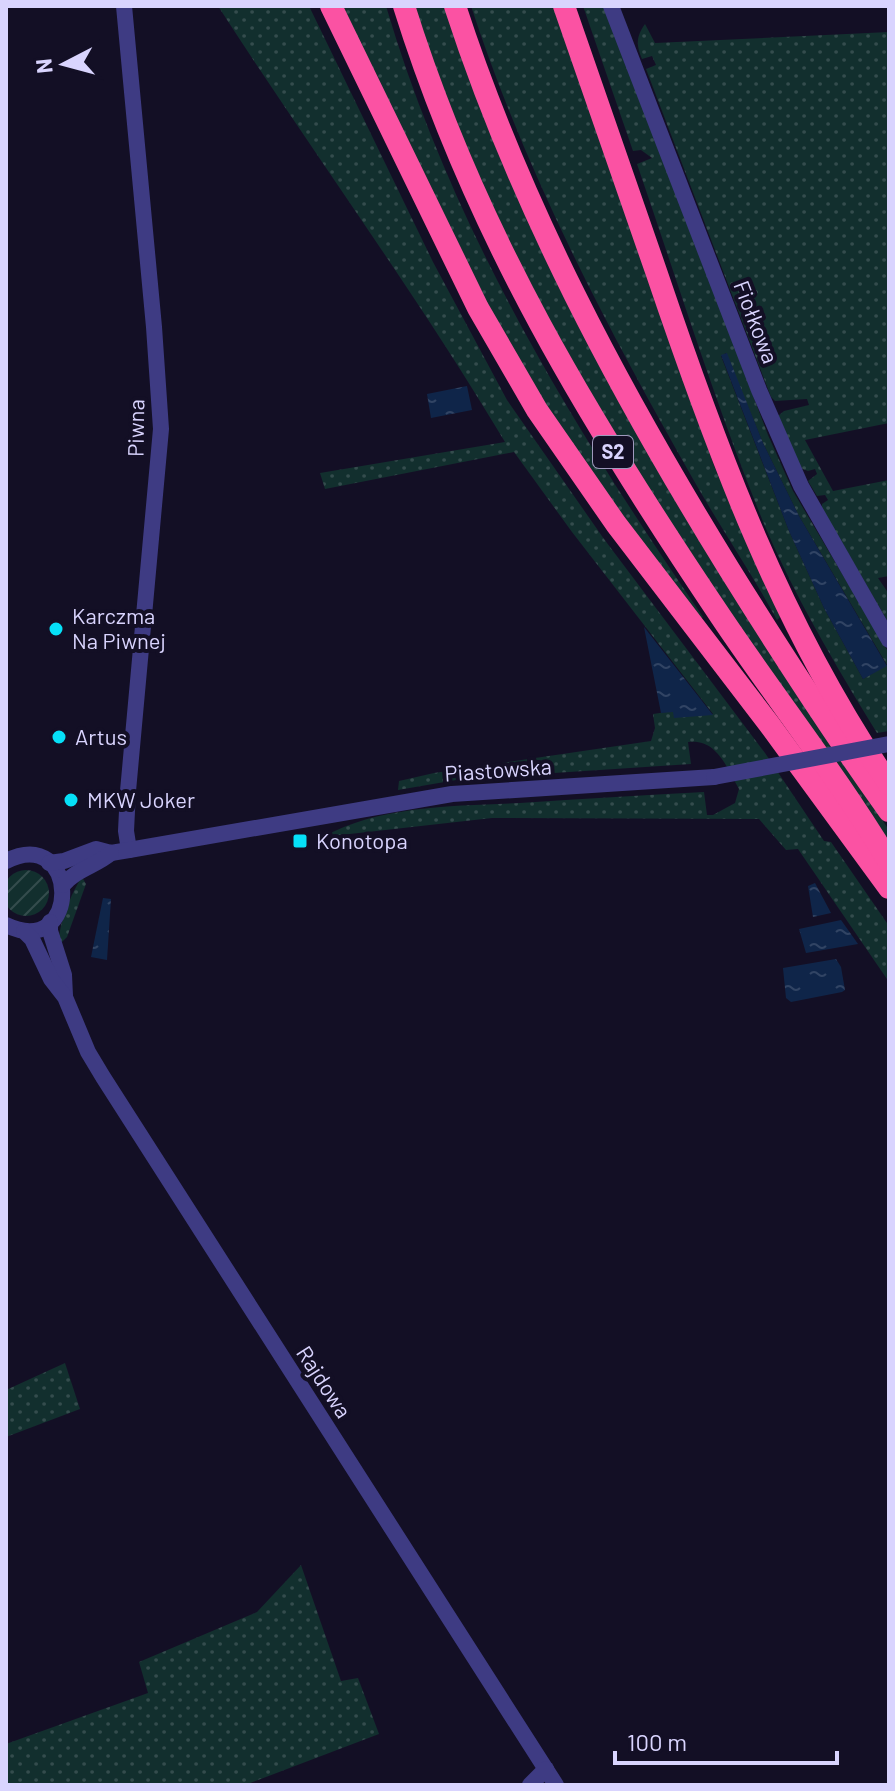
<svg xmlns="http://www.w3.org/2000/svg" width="895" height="1791" viewBox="0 0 895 1791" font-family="Barlow,sans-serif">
<defs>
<pattern id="grass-dots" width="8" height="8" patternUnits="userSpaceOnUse" patternTransform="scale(2)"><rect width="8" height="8" fill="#122f2e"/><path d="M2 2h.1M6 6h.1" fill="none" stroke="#344c4d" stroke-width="1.8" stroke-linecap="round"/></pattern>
<pattern id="garden-furrows" width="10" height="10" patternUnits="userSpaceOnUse" patternTransform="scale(2)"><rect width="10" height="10" fill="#122f2e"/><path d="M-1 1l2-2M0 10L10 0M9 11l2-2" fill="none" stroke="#344c4d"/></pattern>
<pattern id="water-ripples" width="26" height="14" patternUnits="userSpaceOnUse" patternTransform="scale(2)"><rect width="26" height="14" fill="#0f2549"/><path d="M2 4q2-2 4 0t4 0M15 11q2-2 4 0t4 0" fill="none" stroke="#314464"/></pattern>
</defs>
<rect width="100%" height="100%" fill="#130f25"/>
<!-- grass -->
<g fill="url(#grass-dots)" fill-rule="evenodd">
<path d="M218 6H309L433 262 507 400 604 539 765 753 824 841 831 842 889 926V982L798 849 786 850 759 819 492 818 323 837C380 805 456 806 520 803 581 799 642 795 704 792L707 815H713L735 803 739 789C727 768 717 738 688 742L691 764 462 779 398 790 399 781 434 773 651 741 655 728 653 714 673 711 713 714 572 532 514 452 325 489 320 473 505 442C416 293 312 152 218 6Z"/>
<path d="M341 6H386C453 232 571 424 703 617L700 619C641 542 582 464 531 381 458 261 402 131 341 6Z"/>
<path d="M413 6H445L474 87 776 663 889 830V843C757 653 620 464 515 258 473 177 444 91 413 6Z"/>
<path d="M471 6H555L714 466 781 616 777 620C751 572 720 527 693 479 607 328 525 172 471 6Z"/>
<path d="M583 6H605L768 435 793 491 889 653V731L877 733C836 666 792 592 762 519 715 403 678 283 637 164L652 158 641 150 633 151ZM726 353 763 443 799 516 887 665 863 679 824 608 789 531 721 356Z"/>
<path d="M645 24 655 43 889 32V423L805 440 833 491 889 480V576L878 578 889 594V624L822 508V504L828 500 825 495 817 496 808 481 817 474 815 469 808 471 800 468 778 416 784 411 809 405 807 399 775 401 771 397 646 69 656 65 652 56 642 59C636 45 636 37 645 24Z"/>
<path d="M82 877 86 884 67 937 59 945C57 927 72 891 82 877Z"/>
<polygon points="65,1363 80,1409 6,1437 6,1390"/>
<polygon points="301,1565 341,1681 358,1678 379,1734 245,1785 6,1785 6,1744 148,1693 139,1662 257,1612"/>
</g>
<!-- garden -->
<circle fill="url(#garden-furrows)" cx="26" cy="893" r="23"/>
<!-- water -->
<g fill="url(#water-ripples)">
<polygon points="727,353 763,443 799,516 887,666 863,679 824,608 789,531 721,355"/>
<polygon points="467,386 472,410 431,418 427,394"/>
<polygon points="644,627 713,715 674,718 673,712 661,713"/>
<polygon points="815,883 831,913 813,917 808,886"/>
<polygon points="103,898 111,899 107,960 91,957"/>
<polygon points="841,920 858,944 806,953 799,929"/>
<polygon points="836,959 841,967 845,990 842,992 791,1002 786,998 783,968"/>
</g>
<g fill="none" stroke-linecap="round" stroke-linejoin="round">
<!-- minor -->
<g stroke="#3e3b83" stroke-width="16">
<polyline points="124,6 154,327 161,429 128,791 126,831 129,850"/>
<polyline points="611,6 759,390 801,486 889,640"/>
<path d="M6 861C80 824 82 961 6 925"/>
<polyline points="49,863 64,861 96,849 111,853 129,850 452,794 714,777"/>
<path d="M63 885C76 869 96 866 111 853"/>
<polyline points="50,922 50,931 64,975 65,996"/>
<polyline points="24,931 32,939 51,979 65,997 88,1052 103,1077 556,1785"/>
<polyline points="530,1785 546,1769"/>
</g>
<!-- highway -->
<g stroke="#fb52a3" stroke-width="22">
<polyline points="331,6 478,308 537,410 616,524 769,724 889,888"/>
<path d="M404 6C475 233 589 421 721 617 776 699 838 777 889 862"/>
<path d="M455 6C520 206 619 391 729 569 780 651 833 733 889 811"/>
<path d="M564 6C595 95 626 185 657 274 718 454 781 626 889 784"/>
</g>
<!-- minor-bridge -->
<polyline stroke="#3e3b83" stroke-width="16" points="714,777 889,744"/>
</g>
<!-- markers -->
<g fill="#06e0f8" stroke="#130f25" stroke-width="3">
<circle cx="56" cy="629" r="8"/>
<circle cx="59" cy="737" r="8"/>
<circle cx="71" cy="800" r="8"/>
<rect x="292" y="833" width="16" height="16" rx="4"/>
</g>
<g text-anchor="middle" stroke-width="8" stroke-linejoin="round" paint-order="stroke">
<!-- shield labels -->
<rect fill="#130f25" stroke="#9e99bd" stroke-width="2" x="593" y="436" width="40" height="32" rx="6"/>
<g font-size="20" font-weight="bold" fill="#d9d4fe">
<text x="613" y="459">S2</text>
</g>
<!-- street labels -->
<g font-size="22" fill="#d9d4fe" stroke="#130f25">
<text transform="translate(756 322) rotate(69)" y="8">Fiołkowa</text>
<text transform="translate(136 428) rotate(-89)" y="8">Piwna</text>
<text transform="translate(498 770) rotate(-4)" y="8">Piastowska</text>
<text transform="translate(324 1382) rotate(57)" y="8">Rajdowa</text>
</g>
<!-- poi labels -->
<g font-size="22" fill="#d9d4fe" stroke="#130f25" text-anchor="start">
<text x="72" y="624">Karczma<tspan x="72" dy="25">Na Piwnej</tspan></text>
<text x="75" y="745">Artus</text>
<text x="87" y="808">MKW Joker</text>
<text x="316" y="849">Konotopa</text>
</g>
</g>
<!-- border -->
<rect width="895" height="1791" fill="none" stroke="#d9d4fe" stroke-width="16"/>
<!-- north arrow -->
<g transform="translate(64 64) rotate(264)" stroke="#130f25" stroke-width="6" paint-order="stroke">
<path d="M0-6L14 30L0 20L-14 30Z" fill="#d9d4fe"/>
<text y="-12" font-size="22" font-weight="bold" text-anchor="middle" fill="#d9d4fe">N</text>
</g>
<!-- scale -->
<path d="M615 1751v12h222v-12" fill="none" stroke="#d9d4fe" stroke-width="4"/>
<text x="627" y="1751" font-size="24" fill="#d9d4fe" stroke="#130f25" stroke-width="6" paint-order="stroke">100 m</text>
</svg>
